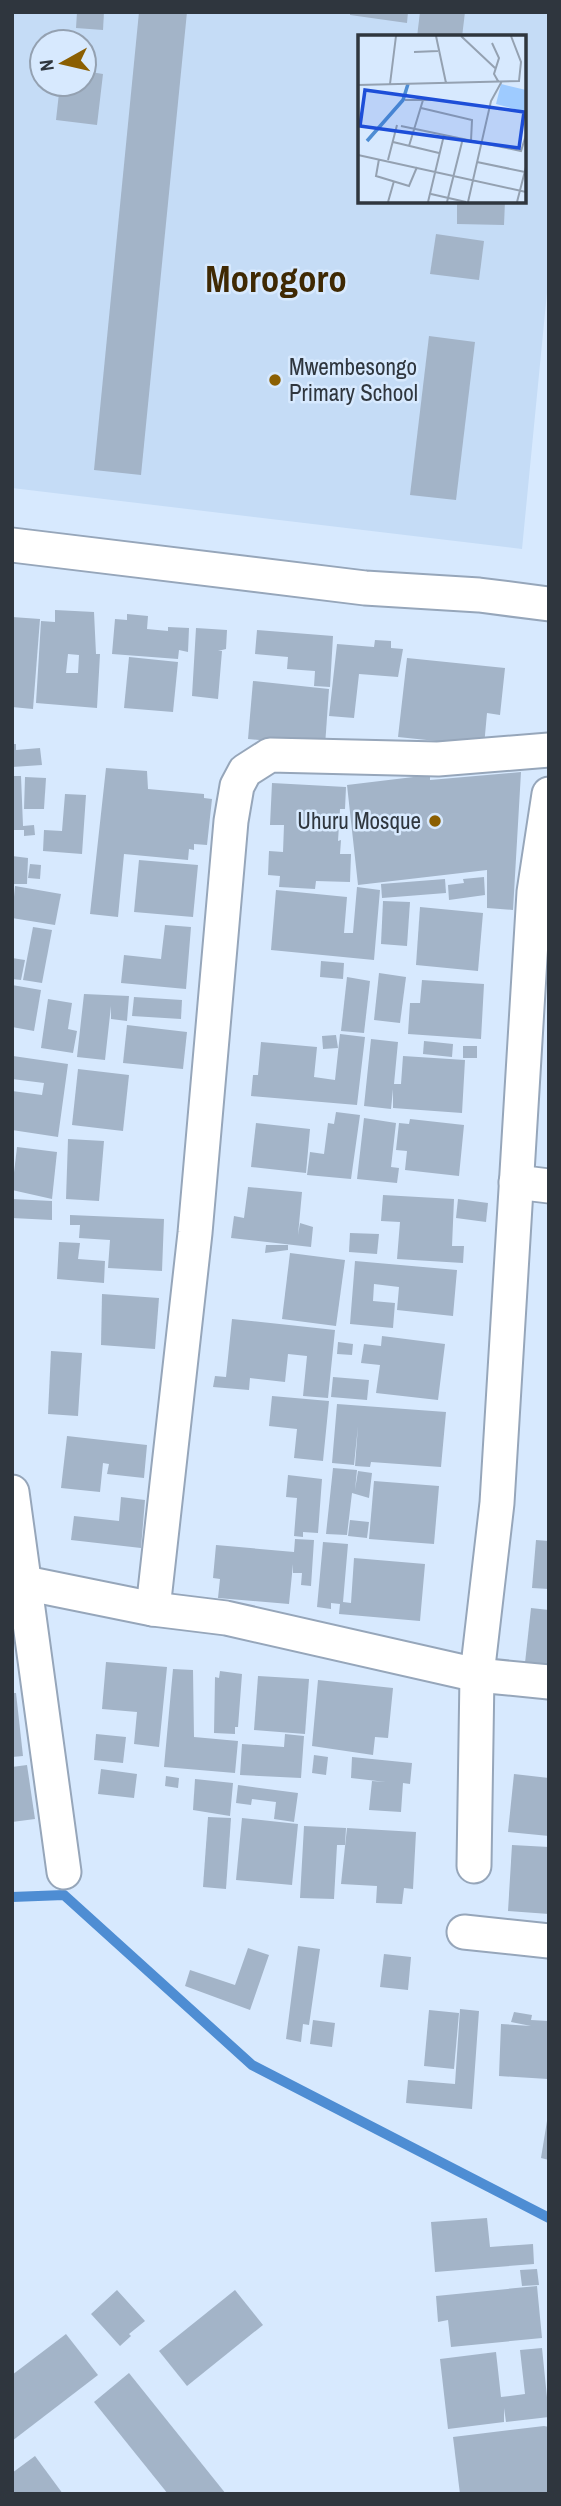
<svg xmlns="http://www.w3.org/2000/svg" width="561" height="2506" viewBox="0 0 561 2506" font-family="'Archivo Narrow',sans-serif">
<rect width="100%" height="100%" fill="#d7e9fe"/>
<!-- built -->
<path fill="#c5dcf6" fill-rule="evenodd" d="M12 12H549V272L522 549 12 488ZM360 37H524V201H360ZM42 42H84V84H42Z"/>
<g fill="none" stroke-linecap="round" stroke-linejoin="round">
<!-- stream -->
<polyline stroke="#4e8dd3" stroke-width="10" points="12,1897 64,1895 252,2065 549,2218"/>
</g>
<!-- building -->
<g fill="#a3b4c8" fill-rule="evenodd">
<polygon points="77,12 104,12 103,30 76,28"/>
<polygon points="139,12 187,12 141,475 94,470"/>
<polygon points="350,12 408,12 407,23 350,15"/>
<polygon points="420,12 465,12 462,37 417,37"/>
<polygon points="84,71 103,74 97,125 56,120 60,84 84,84"/>
<polygon points="457,201 505,201 504,225 457,224"/>
<polygon points="436,234 484,241 479,280 430,274"/>
<polygon points="429,336 475,342 456,500 410,495"/>
<path d="M55 610 94 612 96 654H100L97 708 36 703 41 621 55 622ZM68 654 79 655 78 673H66Z"/>
<polygon points="127,614 148,616 147,629 168,631 168,627 189,628 188,652 179,650 178,659 112,654 115,619 127,620"/>
<polygon points="12,617 40,619 33,709 12,707"/>
<polygon points="196,628 227,630 226,649 218,651 222,651 218,699 192,696"/>
<polygon points="257,630 333,636 330,687 314,686 315,671 287,669 288,657 255,654"/>
<polygon points="375,640 391,641 391,648 403,649 398,677 359,674 354,718 329,716 337,644 374,647"/>
<polygon points="129,657 178,662 173,712 124,708"/>
<polygon points="407,658 505,668 500,715 487,713 484,746 398,737"/>
<polygon points="253,681 329,689 325,746 248,739"/>
<polygon points="12,744 16,744 16,750 40,748 42,765 12,767"/>
<polygon points="106,768 147,771 148,789 204,794 204,798 212,799 207,845 194,844 194,850 189,849 188,860 124,854 118,917 90,914"/>
<polygon points="521,772 513,910 487,908 487,870 358,885 347,785 430,775 430,780"/>
<polygon points="12,776 21,776 23,826 34,825 35,835 24,836 24,830 12,830"/>
<polygon points="25,777 46,778 44,809 24,809"/>
<polygon points="272,783 346,787 345,809 340,809 338,841 341,840 340,854 351,854 350,882 316,881 315,889 279,887 280,876 268,875 269,851 283,852 284,825 270,825"/>
<polygon points="65,794 86,795 82,854 43,851 44,830 62,831"/>
<polygon points="12,856 28,858 27,884 12,884"/>
<polygon points="139,860 198,865 193,917 134,912"/>
<polygon points="30,864 41,865 40,879 28,878"/>
<polygon points="484,877 485,895 449,900 448,885 464,883 463,879"/>
<polygon points="445,879 446,893 382,898 381,884"/>
<polygon points="15,886 61,894 55,925 12,918"/>
<polygon points="357,887 380,890 374,960 271,950 276,890 347,897 344,933 353,933"/>
<polygon points="383,901 410,902 407,946 381,944"/>
<polygon points="420,907 483,913 478,971 416,965"/>
<polygon points="165,925 191,927 186,989 121,983 124,955 161,959"/>
<polygon points="33,927 52,930 42,983 23,980"/>
<polygon points="12,958 25,960 21,980 12,979"/>
<polygon points="321,961 344,963 343,979 320,977"/>
<polygon points="379,973 406,977 400,1023 374,1020"/>
<polygon points="347,977 370,981 364,1033 341,1031"/>
<polygon points="422,980 484,984 481,1039 408,1034 410,1003 420,1003"/>
<polygon points="12,985 41,990 34,1031 12,1027"/>
<polygon points="84,994 129,996 127,1021 111,1019 111,1006 105,1060 77,1057"/>
<polygon points="134,997 182,1000 181,1019 132,1016"/>
<polygon points="48,999 72,1003 68,1029 77,1031 73,1053 41,1048"/>
<polygon points="127,1025 187,1032 183,1069 123,1063"/>
<polygon points="340,1034 365,1037 357,1105 251,1096 253,1075 258,1075 261,1042 317,1047 314,1077 335,1080"/>
<polygon points="336,1035 338,1048 323,1049 322,1036"/>
<polygon points="371,1039 398,1042 394,1084 401,1084 403,1056 465,1060 462,1113 393,1108 393,1089 391,1109 364,1106"/>
<polygon points="424,1041 453,1044 452,1057 423,1054"/>
<rect x="463" y="1046" width="14" height="12"/>
<polygon points="13,1056 68,1064 58,1137 12,1130 12,1091 42,1095 44,1083 12,1079"/>
<polygon points="78,1069 129,1075 123,1131 72,1125"/>
<polygon points="336,1112 360,1115 351,1179 307,1175 310,1152 324,1154 328,1123 334,1124"/>
<polygon points="364,1118 396,1123 391,1167 399,1168 397,1183 357,1179"/>
<polygon points="410,1119 464,1125 459,1176 405,1170 407,1151 396,1150 399,1123 409,1124"/>
<polygon points="256,1123 310,1129 306,1173 251,1167"/>
<polygon points="68,1139 104,1141 99,1201 66,1199"/>
<polygon points="17,1147 57,1152 52,1199 12,1190"/>
<polygon points="248,1187 302,1192 298,1235 300,1223 313,1227 311,1247 231,1238 234,1216 244,1218"/>
<polygon points="383,1195 454,1199 452,1246 464,1246 463,1263 397,1259 400,1222 381,1221"/>
<polygon points="12,1199 52,1201 52,1220 12,1218"/>
<polygon points="458,1199 488,1203 486,1222 456,1218"/>
<polygon points="70,1215 164,1219 162,1271 108,1268 110,1240 79,1238 80,1225 70,1225"/>
<polygon points="350,1233 379,1234 377,1254 349,1252"/>
<polygon points="59,1242 80,1243 78,1259 105,1261 104,1283 57,1279"/>
<polygon points="266,1245 288,1245 288,1250 265,1253"/>
<polygon points="290,1253 345,1260 336,1326 282,1319"/>
<polygon points="355,1261 457,1270 453,1316 397,1310 399,1287 374,1284 373,1301 395,1303 393,1328 350,1324"/>
<polygon points="102,1294 159,1298 155,1349 101,1345"/>
<polygon points="232,1319 335,1330 328,1398 303,1396 307,1356 288,1354 285,1382 250,1378 249,1390 213,1387 215,1376 226,1377"/>
<polygon points="382,1336 445,1344 438,1400 376,1393 380,1365 361,1363 364,1344 381,1346"/>
<polygon points="338,1342 353,1344 352,1355 337,1354"/>
<polygon points="51,1351 82,1353 78,1416 48,1414"/>
<polygon points="333,1377 369,1380 367,1400 331,1397"/>
<polygon points="272,1396 329,1401 323,1461 294,1458 297,1429 269,1426"/>
<polygon points="337,1404 446,1412 441,1467 371,1462 370,1467 355,1466 358,1426 354,1465 332,1463"/>
<polygon points="67,1436 147,1445 144,1478 107,1474 109,1464 103,1463 100,1492 61,1488"/>
<polygon points="333,1468 357,1470 355,1490 358,1471 372,1473 369,1498 352,1493 347,1535 326,1534"/>
<polygon points="288,1475 322,1479 318,1533 303,1532 303,1537 294,1536 297,1498 286,1497"/>
<polygon points="374,1481 439,1486 434,1544 369,1539"/>
<polygon points="121,1497 145,1500 141,1548 71,1540 74,1516 119,1521"/>
<polygon points="350,1520 369,1522 367,1538 348,1536"/>
<polygon points="295,1539 314,1540 311,1586 301,1585 302,1573 293,1573 293,1564 289,1604 218,1598 220,1579 213,1578 216,1545 294,1552"/>
<polygon points="536,1540 549,1541 549,1589 532,1588"/>
<polygon points="323,1542 348,1544 343,1602 351,1603 354,1558 425,1564 420,1621 339,1614 340,1604 331,1603 331,1609 317,1607"/>
<polygon points="531,1608 549,1610 549,1666 525,1663"/>
<polygon points="106,1662 167,1667 159,1747 134,1744 137,1712 102,1709"/>
<polygon points="173,1669 193,1670 194,1737 238,1741 235,1773 164,1767"/>
<polygon points="220,1671 242,1674 238,1727 235,1727 235,1734 214,1733 215,1677 219,1678"/>
<polygon points="258,1676 309,1679 305,1734 254,1730"/>
<polygon points="318,1680 393,1688 388,1738 375,1737 373,1755 312,1746"/>
<polygon points="12,1693 16,1693 23,1756 12,1757"/>
<polygon points="96,1734 126,1737 123,1763 94,1760"/>
<polygon points="285,1734 304,1736 301,1778 240,1775 242,1744 284,1747"/>
<polygon points="314,1755 328,1757 326,1775 312,1773"/>
<polygon points="352,1757 412,1763 410,1784 403,1783 401,1812 369,1810 372,1781 386,1782 351,1778"/>
<polygon points="27,1765 35,1819 12,1822 12,1767"/>
<polygon points="101,1769 137,1774 134,1798 98,1794"/>
<polygon points="514,1774 549,1778 549,1836 508,1832"/>
<polygon points="166,1776 179,1778 178,1788 165,1786"/>
<polygon points="195,1779 233,1783 230,1816 193,1810"/>
<polygon points="238,1785 298,1793 294,1822 274,1819 276,1802 252,1799 251,1805 236,1803"/>
<polygon points="208,1817 231,1818 226,1889 203,1887"/>
<polygon points="242,1818 298,1824 292,1885 236,1880"/>
<polygon points="304,1826 346,1828 345,1845 337,1845 334,1899 300,1898"/>
<polygon points="347,1828 416,1832 413,1889 404,1888 402,1904 376,1903 377,1886 341,1884"/>
<polygon points="512,1845 549,1847 549,1914 508,1911"/>
<polygon points="298,1946 320,1949 309,2025 303,2024 301,2042 286,2039"/>
<polygon points="248,1948 269,1955 250,2010 185,1986 190,1970 235,1985"/>
<polygon points="384,1954 411,1957 408,1990 380,1987"/>
<polygon points="460,2009 479,2011 472,2109 406,2103 408,2080 455,2084"/>
<polygon points="429,2010 459,2013 454,2069 424,2066"/>
<polygon points="514,2012 532,2015 531,2020 549,2021 548,2079 499,2076 501,2024 531,2026 511,2022"/>
<polygon points="313,2020 335,2023 332,2047 310,2044"/>
<polygon points="547,2121 549,2121 549,2160 541,2158"/>
<polygon points="487,2218 490,2247 533,2244 534,2264 435,2272 431,2222"/>
<polygon points="537,2269 539,2285 522,2286 520,2270"/>
<polygon points="537,2286 542,2338 451,2347 448,2320 438,2322 436,2296"/>
<polygon points="117,2290 145,2321 129,2334 131,2336 120,2346 91,2314"/>
<polygon points="235,2290 263,2325 187,2386 159,2351"/>
<polygon points="66,2334 98,2375 12,2441 12,2375"/>
<polygon points="542,2348 549,2417 506,2422 504,2408 504,2422 448,2429 440,2359 496,2352 501,2397 525,2394 520,2350"/>
<polygon points="129,2373 226,2494 168,2494 94,2402"/>
<polygon points="544,2426 549,2427 549,2494 460,2494 453,2437"/>
<polygon points="35,2456 63,2494 12,2494 12,2473"/>
</g>
<g fill="none" stroke-linecap="round" stroke-linejoin="round">
<!-- minor casing -->
<g stroke="#96a6ba" stroke-width="37">
<g id="minor">
<polyline points="12,545 365,588 479,595 549,604"/>
<polyline points="516,1182 549,1186"/>
<polyline points="12,1492 64,1872"/>
<polyline points="25,1583 153,1609 226,1618 477,1675 549,1682"/>
<polyline points="153,1609 195,1233 231,821 237,786 245,771 270,755 438,759 549,750"/>
<polyline points="474,1866 477,1675 497,1503 534,892 549,794"/>
<polyline points="464,1932 549,1941"/>
</g>
</g>
<!-- minor -->
<use href="#minor" stroke="#fff" stroke-width="33"/>
</g>
<!-- markers -->
<g fill="#8b5f02" stroke="#d7e9fe" stroke-width="2.5">
<circle cx="275" cy="380" r="7"/>
<circle cx="435" cy="821" r="7"/>
</g>
<g text-anchor="middle" stroke-width="5" stroke-linejoin="round" paint-order="stroke">
<!-- poi labels -->
<g font-size="23" fill="#2f363e" stroke="#d7e9fe" text-anchor="start">
<text x="289" y="375">Mwembesongo<tspan x="289" dy="26">Primary School</tspan></text>
<text x="421" y="829" text-anchor="end">Uhuru Mosque</text>
</g>
<!-- town labels -->
<g font-size="37" font-weight="bold" fill="#3f2903" stroke="#d7e9fe">
<text x="276" y="292">Morogoro</text>
</g>
</g>
<!-- overview -->
<g transform="translate(358 35)">
<rect width="168" height="168" fill="#d7e9fe"/>
<path d="M143 49 168 55V77L138 69Z" fill="#9ecbff"/>
<path fill="none" stroke="#4e8dd3" stroke-width="3.5" d="M9 106 45 65 50 49"/>
<path fill="none" stroke="#94a1b1" stroke-width="2" d="M78 1 88 48M103 1 137 33M134 8 141 23 136 39 140 46M56 17 80 16M32 49 38 1M0 50 161 46 163 27 153 1M47 65H86M63 73 114 85 113 106M43 91 163 116 168 100M35 107 81 118M51 111 65 65M0 120 168 157M21 124 18 141 51 151 59 132M30 125 39 90M119 127 167 137M73 159 108 167M30 167 36 146M70 167 86 100M89 167 105 103M110 167 133 66 144 46M159 167 168 132"/>
<path fill="#1d4ed8" fill-opacity="0.15" stroke="#1d4ed8" stroke-width="3.5" d="M7 55 166 77 161 113 2 91Z"/>
<rect width="168" height="168" fill="none" stroke="#2f363e" stroke-width="3.5"/>
</g>
<!-- border -->
<rect width="561" height="2506" fill="none" stroke="#2f363e" stroke-width="28"/>
<!-- north arrow -->
<g transform="translate(63 63) rotate(262)"><circle r="33" fill="#d7e9fe" stroke="#94a1b1" stroke-width="2"/>
<path d="M0-5L12 26L0 18L-12 26Z" fill="#8b5f02"/>
<text y="-10" font-size="19" font-weight="bold" text-anchor="middle" fill="#2f363e">N</text>
</g>
</svg>
